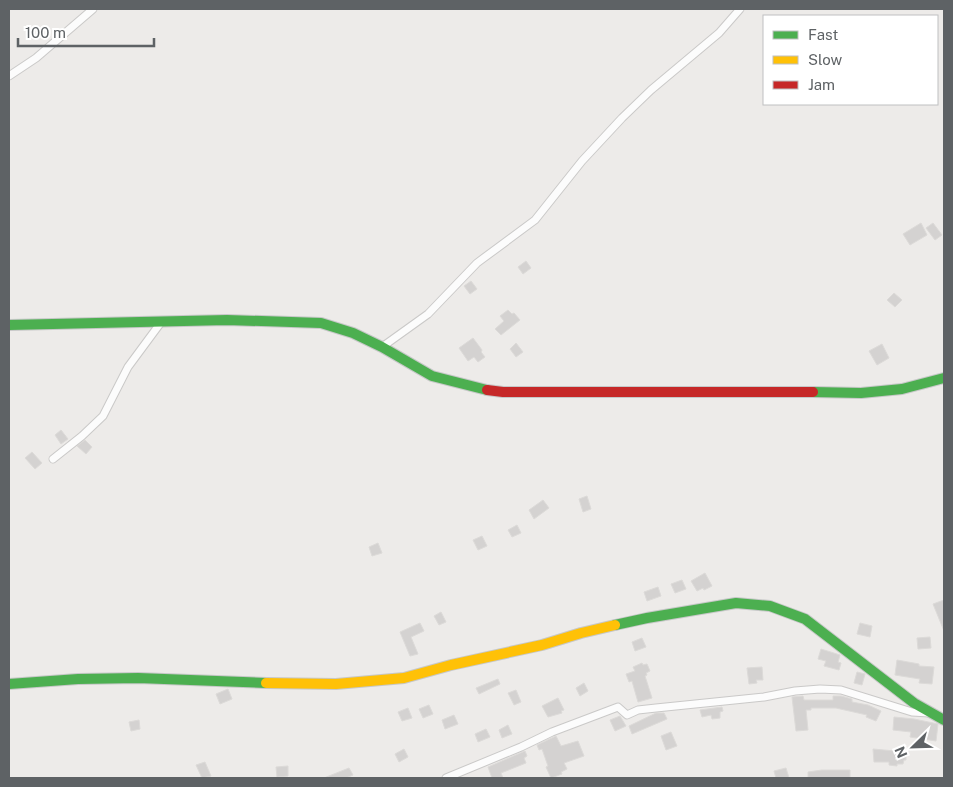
<svg xmlns="http://www.w3.org/2000/svg" width="953" height="787" viewBox="0 0 953 787" font-family="'Public Sans',sans-serif">
<rect width="100%" height="100%" fill="#edebe9"/>
<!-- building -->
<g fill="#d4d2d1" stroke="#dcdad8">
<polygon points="921,223 927,235 910,245 903,234"/>
<polygon points="933,223 942,235 935,240 926,228"/>
<polygon points="526,261 531,268 523,274 518,267"/>
<polygon points="471,281 477,289 470,294 464,286"/>
<polygon points="894,293 902,300 895,307 887,300"/>
<polygon points="508,310 512,314 514,313 520,320 501,335 495,329 504,321 500,316"/>
<polygon points="473,338 482,350 481,352 485,357 478,362 474,357 468,361 459,348"/>
<polygon points="516,343 523,352 516,357 510,349"/>
<polygon points="882,344 889,358 877,365 869,351"/>
<polygon points="61,430 68,439 61,444 55,435"/>
<polygon points="85,440 92,447 86,454 77,446"/>
<polygon points="32,452 42,463 35,469 25,458"/>
<polygon points="587,496 591,509 583,512 579,499"/>
<polygon points="543,500 549,508 534,519 529,510"/>
<polygon points="517,525 521,533 512,537 508,530"/>
<polygon points="482,536 487,546 478,550 473,540"/>
<polygon points="378,543 382,553 372,556 369,547"/>
<polygon points="705,573 712,586 704,590 703,588 697,591 691,581"/>
<polygon points="682,580 686,589 675,593 671,584"/>
<polygon points="658,587 661,596 647,601 644,592"/>
<polygon points="944,600 944,631 933,604"/>
<polygon points="441,612 446,622 439,625 434,616"/>
<polygon points="420,623 424,631 411,637 418,654 410,656 400,632"/>
<polygon points="860,623 872,626 870,637 857,634"/>
<polygon points="930,637 931,648 918,649 917,638"/>
<polygon points="642,638 646,647 635,651 632,642"/>
<polygon points="821,649 840,655 838,662 841,663 839,670 824,666 826,661 818,659"/>
<polygon points="897,660 919,664 919,666 934,667 932,684 919,683 920,679 895,675"/>
<polygon points="642,663 643,665 647,664 650,671 646,673 647,675 645,676 652,698 638,702 632,681 629,682 626,674 635,671 633,667"/>
<polygon points="762,667 763,680 756,680 757,683 749,684 747,668"/>
<polygon points="857,672 865,674 862,685 854,683"/>
<polygon points="498,679 500,684 479,694 476,688"/>
<polygon points="584,683 588,691 580,696 576,688"/>
<polygon points="228,689 232,699 220,704 216,694"/>
<polygon points="516,690 521,702 514,705 508,693"/>
<polygon points="803,696 804,700 833,700 833,696 841,696 852,699 852,702 868,705 881,711 876,721 866,717 867,715 836,708 811,708 811,710 806,710 808,730 796,731 792,697"/>
<polygon points="558,698 564,710 561,711 562,713 548,717 542,706"/>
<polygon points="429,705 433,714 423,718 419,709"/>
<polygon points="722,707 723,711 720,712 720,718 712,719 711,715 702,717 700,710"/>
<polygon points="408,708 412,718 402,721 398,712"/>
<polygon points="656,713 664,713 667,719 632,734 629,726"/>
<polygon points="454,715 458,724 445,729 442,720"/>
<polygon points="620,716 626,726 615,731 610,720"/>
<polygon points="894,717 914,719 938,724 936,741 910,737 911,732 893,730"/>
<polygon points="139,720 140,729 131,731 129,722"/>
<polygon points="508,725 512,734 502,738 499,730"/>
<polygon points="486,729 490,737 478,742 475,734"/>
<polygon points="671,732 677,746 666,750 661,736"/>
<polygon points="556,736 561,746 578,741 584,756 564,763 567,769 561,772 562,774 551,778 546,767 548,766 542,749 539,750 537,745"/>
<polygon points="404,749 408,757 399,762 395,754"/>
<polygon points="873,749 906,752 906,760 904,760 903,764 897,764 897,766 889,765 889,762 874,762"/>
<polygon points="525,751 527,756 524,758 526,763 501,773 503,778 492,778 488,767"/>
<polygon points="205,762 211,776 202,778 196,765"/>
<polygon points="288,766 288,776 277,777 276,767"/>
<polygon points="349,768 353,775 346,778 324,778"/>
<polygon points="786,768 789,778 776,778 774,771"/>
<polygon points="822,770 850,770 850,778 808,778 808,772"/>
</g>
<g fill="none" stroke-linecap="round" stroke-linejoin="round">
<!-- street casing -->
<g stroke="#cac9c8" stroke-width="9">
<g id="street">
<polyline points="9,76 36,58 93,9"/>
<polyline points="382,347 428,314 477,263 535,220 582,161 622,118 651,90 719,33 740,9"/>
<polyline points="53,459 82,436 103,416 128,367 162,321"/>
<polyline points="446,778 521,747 552,732 618,707 627,715 638,710 656,708 764,697 795,691 820,689 841,690 912,712 929,713"/>
</g>
</g>
<!-- fast casing -->
<g stroke="#c7c8c8" stroke-width="12">
<g id="fast">
<polyline points="9,325 227,320 321,323 353,333 382,347 432,376 487,390"/>
<polyline points="813,392 861,393 902,389 944,378"/>
<polyline points="615,625 647,618 736,603 770,606 805,619 914,703 944,720"/>
<polyline points="9,684 78,679 138,678 266,683"/>
</g>
</g>
<!-- slow casing -->
<g stroke="#c7c8c8" stroke-width="12">
<polyline id="slow" points="266,683 336,684 404,678 451,665 542,645 581,633 615,625"/>
</g>
<!-- jam casing -->
<g stroke="#c7c8c8" stroke-width="12">
<polyline id="jam" points="487,390 503,392 813,392"/>
</g>
<!-- street -->
<use href="#street" stroke="#fcfcfc" stroke-width="7"/>
<!-- fast -->
<use href="#fast" stroke="#4caf50" stroke-width="10"/>
<!-- slow -->
<use href="#slow" stroke="#ffc107" stroke-width="10"/>
<!-- jam -->
<use href="#jam" stroke="#c62828" stroke-width="10"/>
</g>
<!-- border -->
<rect width="953" height="787" fill="none" stroke="#5e6265" stroke-width="20"/>
<!-- legend -->
<rect x="763" y="15" width="175" height="90" fill="#ffffff" stroke="#bfc0c1"/>
<rect x="773" y="31" width="25" height="8" fill="#4caf50" stroke="#bfc0c1"/>
<text x="808" y="40" font-size="15" fill="#5e6265">Fast</text>
<rect x="773" y="56" width="25" height="8" fill="#ffc107" stroke="#bfc0c1"/>
<text x="808" y="65" font-size="15" fill="#5e6265">Slow</text>
<rect x="773" y="81" width="25" height="8" fill="#c62828" stroke="#bfc0c1"/>
<text x="808" y="90" font-size="15" fill="#5e6265">Jam</text>
<!-- north arrow -->
<g transform="translate(913 747) rotate(247)" stroke="#ffffff" stroke-width="4" paint-order="stroke">
<path d="M0-4L9 19L0 12L-9 19Z" fill="#5e6265"/>
<text y="-8" font-size="14" font-weight="bold" text-anchor="middle" fill="#5e6265">N</text>
</g>
<!-- scale -->
<path d="M18 38v8h136v-8" fill="none" stroke="#5e6265" stroke-width="2.5"/>
<text x="25" y="38" font-size="15" fill="#5e6265" stroke="#ffffff" stroke-width="4" paint-order="stroke">100 m</text>
</svg>
